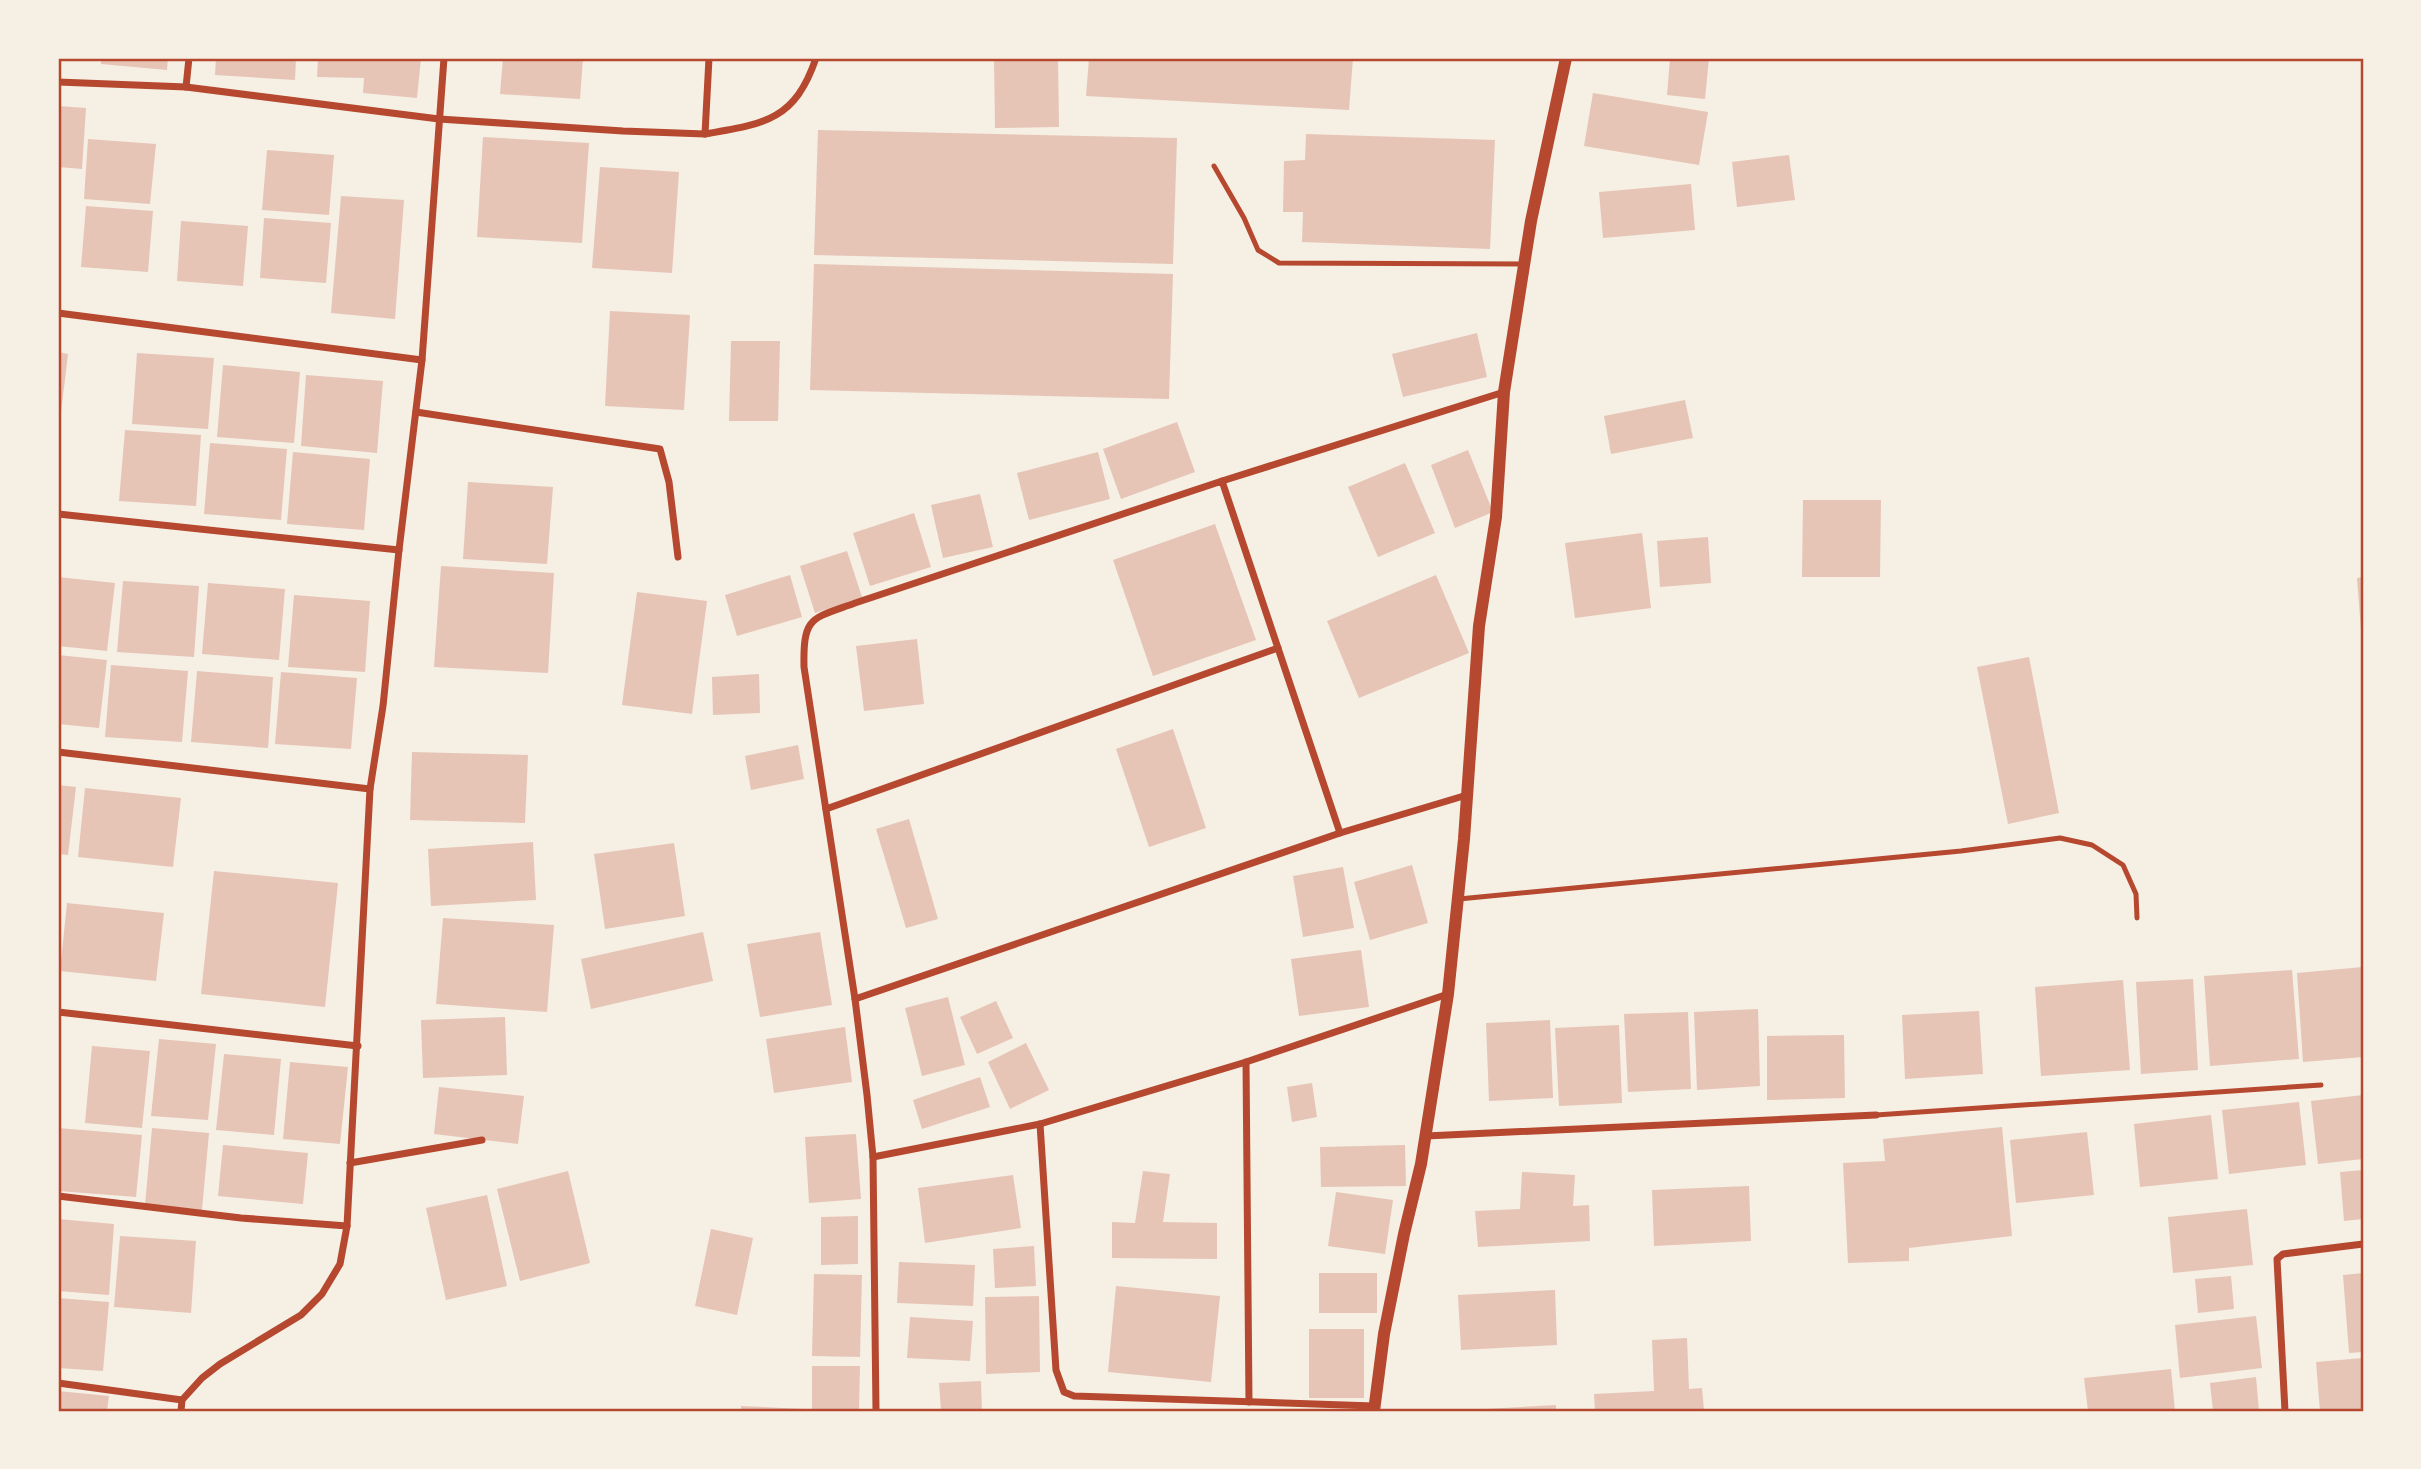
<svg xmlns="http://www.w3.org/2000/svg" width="2421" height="1469" viewBox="0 0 2421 1469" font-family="Karla,sans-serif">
<rect width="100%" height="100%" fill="#f6efe4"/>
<!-- building -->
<g fill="#e6c5b7">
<polygon points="101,58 168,58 167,70 101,64"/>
<polygon points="216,58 296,58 295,80 215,75"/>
<polygon points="318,58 421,58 417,98 363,93 364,78 317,77"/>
<polygon points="503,58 583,58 580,99 500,94"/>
<polygon points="994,58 1058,58 1059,127 995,128"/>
<polygon points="1089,58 1353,58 1349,110 1086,96"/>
<polygon points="1670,58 1709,58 1705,99 1667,95"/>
<polygon points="1593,93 1708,112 1699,165 1584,146"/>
<polygon points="58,106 86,108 82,169 58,167"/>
<polygon points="818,130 1177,138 1173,264 814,255"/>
<polygon points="1306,134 1495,140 1490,249 1302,242 1303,212 1283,212 1284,161 1305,160"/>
<polygon points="483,137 589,143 582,243 477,237"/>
<polygon points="88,139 156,144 150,204 84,199"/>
<polygon points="267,150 334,155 329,215 262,210"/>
<polygon points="1789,155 1795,200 1737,207 1732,162"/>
<polygon points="600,167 679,172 672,273 592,268"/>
<polygon points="1691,184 1695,230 1603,238 1599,192"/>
<polygon points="341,196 404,200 395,319 331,313"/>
<polygon points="86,206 153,211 148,272 81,267"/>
<polygon points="264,218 331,223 326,283 260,278"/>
<polygon points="181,221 248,226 243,286 177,281"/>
<polygon points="814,264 1173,274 1169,399 810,390"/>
<polygon points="610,311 690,315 684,410 605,406"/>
<polygon points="1477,333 1487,377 1403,397 1392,354"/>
<polygon points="731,341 780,341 778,421 729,421"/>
<polygon points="58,352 68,354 60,421 58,421"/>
<polygon points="137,353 214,358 208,429 132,424"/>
<polygon points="223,365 300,372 294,443 217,437"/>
<polygon points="306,375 383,381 377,453 301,446"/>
<polygon points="1685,400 1693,438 1611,454 1604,416"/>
<polygon points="1177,422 1195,472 1121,499 1103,449"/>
<polygon points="125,430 201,435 196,506 119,501"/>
<polygon points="210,443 287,449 281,520 204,514"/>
<polygon points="1468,450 1493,512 1455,528 1431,465"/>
<polygon points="293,452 370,459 364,530 287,524"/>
<polygon points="1098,452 1110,499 1029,520 1017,473"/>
<polygon points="1405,463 1435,533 1378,557 1348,487"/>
<polygon points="468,482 553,487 547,564 463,559"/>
<polygon points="980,494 993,547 943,558 931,505"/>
<polygon points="1803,500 1881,500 1880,577 1802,577"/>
<polygon points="914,513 931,567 870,586 853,533"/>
<polygon points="1215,524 1256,640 1153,676 1113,560"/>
<polygon points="1642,533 1651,608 1575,618 1565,543"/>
<polygon points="1708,537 1711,583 1660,587 1657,541"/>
<polygon points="847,551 862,597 815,613 800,566"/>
<polygon points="441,566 554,573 548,673 434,667"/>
<polygon points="790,575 802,617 737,636 725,595"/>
<polygon points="1436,575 1469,653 1359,698 1327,621"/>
<polygon points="58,577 115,583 107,651 58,646"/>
<polygon points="2363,577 2363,630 2361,630 2357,578"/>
<polygon points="123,581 199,586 194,657 117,652"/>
<polygon points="208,583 285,589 279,660 202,654"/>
<polygon points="637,592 707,601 692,714 622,705"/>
<polygon points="294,595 370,601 365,672 288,667"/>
<polygon points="917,639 924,704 864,711 856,646"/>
<polygon points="58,655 107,660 99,728 58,724"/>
<polygon points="2029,657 2059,813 2008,824 1977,667"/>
<polygon points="111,665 188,671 182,742 105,737"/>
<polygon points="197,671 273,677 268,748 191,742"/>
<polygon points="281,672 357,678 351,749 275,744"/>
<polygon points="759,674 760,713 713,715 712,677"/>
<polygon points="1173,729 1206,828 1149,847 1116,749"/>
<polygon points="798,745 804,779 751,790 745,756"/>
<polygon points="412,752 528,755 525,823 410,820"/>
<polygon points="58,785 76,787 68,855 58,854"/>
<polygon points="85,788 181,798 173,867 78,857"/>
<polygon points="909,819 938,919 906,928 876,829"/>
<polygon points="533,842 536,900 431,906 428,849"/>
<polygon points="674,843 685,916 605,929 594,854"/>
<polygon points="1412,865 1428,923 1370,940 1354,882"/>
<polygon points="1343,867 1354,928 1303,937 1293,876"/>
<polygon points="214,871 338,883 325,1007 201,994"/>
<polygon points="67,903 164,913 156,981 60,971"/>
<polygon points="443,918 554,925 547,1012 436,1004"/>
<polygon points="703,932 713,981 591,1009 581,959"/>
<polygon points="820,932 832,1005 760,1017 747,944"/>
<polygon points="1361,950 1369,1007 1299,1016 1291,959"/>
<polygon points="2363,967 2363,1057 2303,1062 2297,973"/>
<polygon points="2292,970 2299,1059 2210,1066 2204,976"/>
<polygon points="2193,979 2198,1070 2141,1074 2136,982"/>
<polygon points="2123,980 2130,1070 2041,1076 2035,987"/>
<polygon points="948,997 965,1065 922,1076 905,1008"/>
<polygon points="996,1001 1013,1038 977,1054 960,1017"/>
<polygon points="1758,1009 1760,1086 1697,1090 1694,1012"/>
<polygon points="1979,1011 1983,1074 1905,1079 1902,1015"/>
<polygon points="1688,1012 1691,1089 1628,1092 1624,1014"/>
<polygon points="505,1017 507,1075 423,1078 421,1020"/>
<polygon points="1550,1020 1553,1098 1489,1101 1486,1023"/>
<polygon points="1619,1025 1622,1103 1559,1106 1555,1028"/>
<polygon points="845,1027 852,1082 774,1093 766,1039"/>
<polygon points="1844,1035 1845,1098 1767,1100 1767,1036"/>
<polygon points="159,1039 216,1044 208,1120 151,1116"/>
<polygon points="1026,1043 1049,1090 1010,1109 988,1062"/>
<polygon points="92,1046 150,1051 142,1128 85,1123"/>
<polygon points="224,1054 281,1059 274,1135 216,1130"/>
<polygon points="290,1062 348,1067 340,1144 283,1139"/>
<polygon points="980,1077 990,1107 922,1129 913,1100"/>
<polygon points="1312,1083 1317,1117 1292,1122 1287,1087"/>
<polygon points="439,1087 524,1096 518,1144 434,1134"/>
<polygon points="2363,1095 2363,1159 2318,1164 2311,1101"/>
<polygon points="2299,1102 2306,1165 2229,1174 2222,1110"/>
<polygon points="2211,1115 2218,1179 2140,1187 2134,1124"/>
<polygon points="2002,1127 2012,1236 1909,1248 1909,1261 1848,1263 1843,1163 1885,1161 1883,1139"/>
<polygon points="58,1128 142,1135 136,1197 58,1191"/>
<polygon points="152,1128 209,1133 202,1210 145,1205"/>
<polygon points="2087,1132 2094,1195 2016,1203 2010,1140"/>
<polygon points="856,1134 861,1199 809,1203 805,1137"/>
<polygon points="223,1145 308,1153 303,1204 218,1196"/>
<polygon points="1405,1145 1406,1186 1321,1187 1320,1147"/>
<polygon points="2363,1170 2363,1219 2344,1221 2340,1172"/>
<polygon points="568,1171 590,1263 520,1281 497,1189"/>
<polygon points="1143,1171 1170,1174 1163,1222 1217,1223 1217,1259 1112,1258 1112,1222 1135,1223"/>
<polygon points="1522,1172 1575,1175 1573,1206 1589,1205 1590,1241 1478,1247 1475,1211 1520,1209"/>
<polygon points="1013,1175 1021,1228 925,1243 918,1188"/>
<polygon points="1749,1186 1751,1241 1654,1246 1652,1190"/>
<polygon points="1336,1192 1393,1200 1385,1254 1328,1246"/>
<polygon points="487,1195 507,1286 446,1300 426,1208"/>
<polygon points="2247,1209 2253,1265 2173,1273 2168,1217"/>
<polygon points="858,1216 858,1264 821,1265 821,1217"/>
<polygon points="58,1219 114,1224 109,1295 58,1291"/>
<polygon points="711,1229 753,1238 737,1315 695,1306"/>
<polygon points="120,1236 196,1241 191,1313 114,1307"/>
<polygon points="1034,1246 1036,1286 995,1288 993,1249"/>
<polygon points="899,1262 975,1265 973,1306 897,1303"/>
<rect x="1319" y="1273" width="58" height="40"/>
<polygon points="2363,1273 2363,1352 2349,1353 2343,1275"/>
<polygon points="814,1274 862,1275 860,1357 812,1356"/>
<polygon points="2231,1276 2234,1309 2198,1313 2195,1279"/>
<polygon points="1116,1286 1220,1296 1211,1382 1108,1372"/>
<polygon points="1555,1290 1557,1345 1461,1350 1458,1295"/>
<polygon points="1039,1296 1040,1372 986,1374 985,1297"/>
<polygon points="58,1298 109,1302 103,1371 58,1368"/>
<polygon points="2256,1316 2262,1368 2180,1378 2175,1325"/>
<polygon points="910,1317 973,1321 970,1361 907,1358"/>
<rect x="1309" y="1329" width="55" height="69"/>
<polygon points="1687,1338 1689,1389 1702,1388 1704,1411 1595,1411 1594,1394 1654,1391 1652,1340"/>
<polygon points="2363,1358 2363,1411 2320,1411 2316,1362"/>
<polygon points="812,1366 860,1366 859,1411 812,1411"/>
<polygon points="2171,1369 2175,1411 2088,1411 2084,1378"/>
<polygon points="2256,1377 2259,1411 2213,1411 2210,1383"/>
<polygon points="981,1381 982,1411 941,1411 939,1383"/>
<polygon points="58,1391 109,1396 107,1411 58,1411"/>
<polygon points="1556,1405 1556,1411 1485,1411 1485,1409"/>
<polygon points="741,1406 804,1409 804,1411 741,1411"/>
</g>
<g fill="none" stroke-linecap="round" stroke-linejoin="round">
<!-- service -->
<g stroke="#b5482f" stroke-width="5">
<polyline points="1214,166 1244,218 1258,250 1279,263 1524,264"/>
<polyline points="1459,899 1961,851 2060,838 2092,845 2123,865 2136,894 2137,918"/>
<polyline points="1876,1115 2321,1085"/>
</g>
<!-- minor -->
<g stroke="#b5482f" stroke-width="7">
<polyline points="58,82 186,87 439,119 623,131 705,134 709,58"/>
<polyline points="186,87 189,58"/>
<path d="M705 134C765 124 795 120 816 58"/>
<polyline points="58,313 422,360"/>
<polyline points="416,412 660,449 669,482 678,557"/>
<polyline points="1222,481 1504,392"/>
<polyline points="58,514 399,550"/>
<polyline points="58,752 370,789"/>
<polyline points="826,809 1278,648"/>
<polyline points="855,999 1340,833"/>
<polyline points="58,1012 358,1046"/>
<polyline points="1246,1062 1249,1402"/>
<polyline points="1040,1124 1056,1370 1064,1392 1074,1396 1105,1397 1374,1406"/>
<polyline points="1426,1136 1876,1115"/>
<polyline points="873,1157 1040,1124 1246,1062 1448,994"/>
<polyline points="350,1163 482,1140"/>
<polyline points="58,1196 241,1218 347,1226"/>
<polyline points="58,1383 182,1400"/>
<polyline points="181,1411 182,1400 202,1378 220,1364 301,1315 322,1294 340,1264 347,1226 370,789 383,706 399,550 422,360 444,58"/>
<path d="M876 1411 873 1157 867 1095 855 999 804 667C803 616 811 619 855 603L1222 481 1340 833 1467 795"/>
<polyline points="2285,1411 2277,1259 2283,1254 2363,1244"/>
</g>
<!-- tertiary -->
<polyline stroke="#b5482f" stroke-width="12" points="1374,1411 1384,1334 1404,1234 1421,1164 1448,994 1464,839 1479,626 1496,517 1504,392 1531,221 1566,58"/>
</g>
<!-- border -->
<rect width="2421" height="1469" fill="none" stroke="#f6efe4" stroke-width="119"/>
<rect x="60" y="60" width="2302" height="1350" fill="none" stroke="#b5482f" stroke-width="2.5"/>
</svg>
